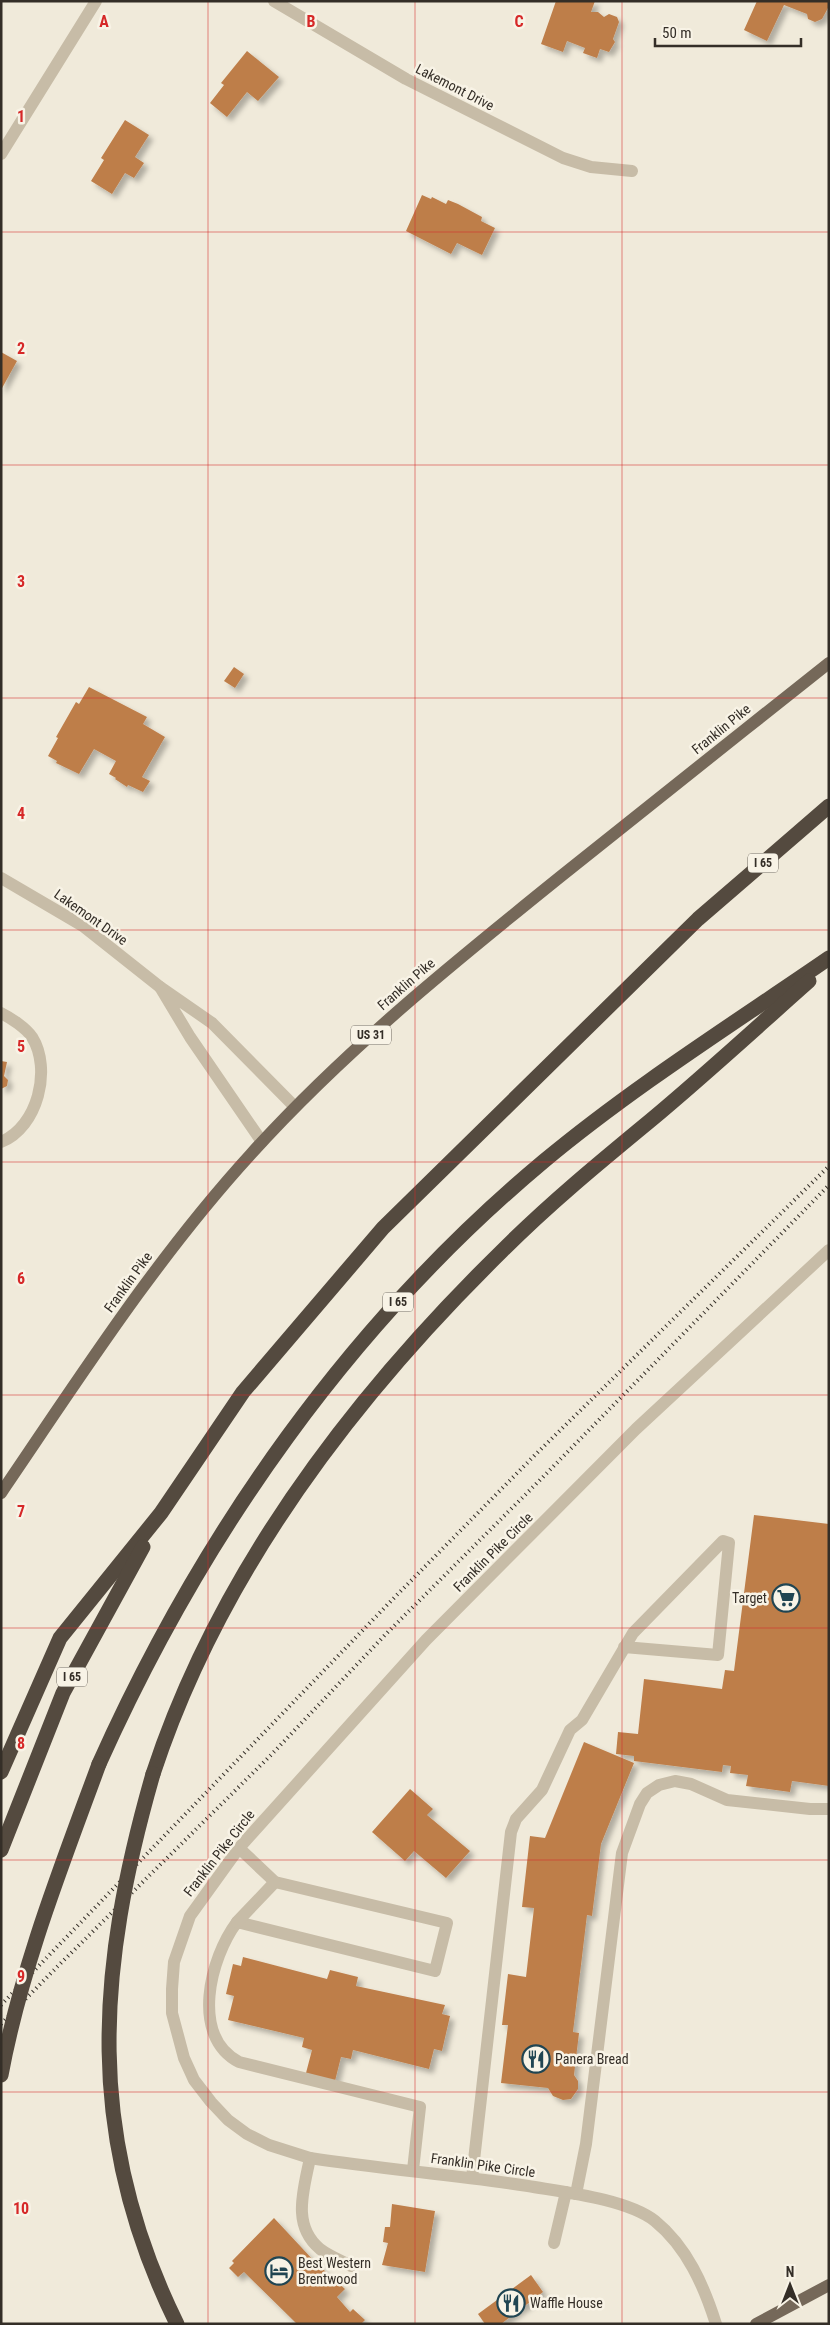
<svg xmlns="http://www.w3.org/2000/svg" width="830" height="2325" viewBox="0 0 830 2325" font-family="'Roboto Condensed',sans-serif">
<defs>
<filter id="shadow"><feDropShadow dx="4.5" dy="4.5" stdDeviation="2.5" flood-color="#0004"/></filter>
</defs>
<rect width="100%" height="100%" fill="#f0eada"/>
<!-- building -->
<g fill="#be7e4a" filter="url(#shadow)">
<polygon points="556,1 595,1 591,12 598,12 604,17 609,14 617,17 619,22 613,39 615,42 609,52 600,49 597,58 583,53 585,48 567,41 563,52 541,44"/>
<polygon points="757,1 829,1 829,6 822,19 815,22 808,19 807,14 784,5 767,41 744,30"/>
<polygon points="247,51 279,77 258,101 247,92 227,117 210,103 224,85 221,83"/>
<polygon points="125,120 149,135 135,157 144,163 134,178 125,173 112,194 91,181 104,160 101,158"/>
<polygon points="422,195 431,199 432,197 446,204 448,200 458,204 482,217 481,221 495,228 482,255 457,243 451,254 406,231"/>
<polygon points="1,352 17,361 1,390"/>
<polygon points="234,667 244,674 235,688 224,681"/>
<polygon points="89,687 147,717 143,724 165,737 142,777 150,781 143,792 128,785 127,787 115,779 116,778 109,774 116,761 94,749 79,774 56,763 57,761 48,756 58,738 56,737 76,702 79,704"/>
<polygon points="1,1061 7,1062 4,1076 8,1080 7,1086 1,1089"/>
<polygon points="754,1515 829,1524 829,1786 792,1781 790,1792 746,1786 748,1775 730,1773 731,1766 723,1765 722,1772 634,1761 634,1756 616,1754 618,1732 638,1734 644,1679 722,1689 725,1670 734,1671"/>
<polygon points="584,1742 634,1763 601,1844 592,1916 587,1915 573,2032 579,2033 574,2075 578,2081 578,2089 571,2099 563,2100 553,2096 548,2088 501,2083 508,2025 502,2025 508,1974 526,1977 534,1908 522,1907 530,1836 545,1838"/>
<polygon points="410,1789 433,1809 427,1815 470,1851 446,1878 414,1851 405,1861 372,1832"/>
<polygon points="243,1957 327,1979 330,1970 358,1977 356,1986 445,2005 442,2014 450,2016 442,2051 434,2049 429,2069 353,2050 351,2059 341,2057 335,2081 306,2073 312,2050 302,2047 304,2038 228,2020 234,1996 226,1994 233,1964 241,1966"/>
<polygon points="392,2204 435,2211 425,2272 382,2265 388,2243 383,2242 385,2227 390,2227"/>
<polygon points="274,2218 315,2262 345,2289 337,2297 350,2312 353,2309 365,2320 361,2324 297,2324 244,2272 238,2277 229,2268 234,2263 232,2261"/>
<polygon points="531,2275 543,2292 501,2324 485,2324 478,2314"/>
</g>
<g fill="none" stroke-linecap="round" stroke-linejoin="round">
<!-- minor -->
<g stroke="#c7bca7" stroke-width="12">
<polyline points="274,1 406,79 563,158 591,167 632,171"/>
<polyline points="1,154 96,1"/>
<polyline points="1,878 83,926 160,987"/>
<path d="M1 1013C11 1018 26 1028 32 1037 52 1069 38 1127 1 1142"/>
<polyline points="262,1142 190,1037 160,987 212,1023 295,1107"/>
<path d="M239 1848 275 1882 447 1923 435 1971 237 1922C210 1958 190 2036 239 2062L420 2107 413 2170"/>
<polyline points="237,1922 275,1882"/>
<path d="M310 2158C304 2189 291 2225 320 2249 329 2256 340 2260 351 2266"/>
<polyline points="472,2178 511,1832 516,1819 542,1790 570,1730 582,1720 633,1633 723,1541 729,1543 718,1655 624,1647"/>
<polyline points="576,2194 586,2144 622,1853 640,1804 647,1793 659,1785 675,1781 691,1784 727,1800 810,1809 829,1809"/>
<polyline points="554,2243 566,2192"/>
<path d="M716 2324C704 2286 687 2247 655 2221 627 2199 563 2192 528 2186 456 2175 382 2169 310 2158L269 2145 247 2134 228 2120 211 2102 194 2080 184 2058 172 2013V1989L174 1962 190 1916 239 1848 426 1640 636 1429 829 1250"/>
</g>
<!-- major -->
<g stroke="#756859" stroke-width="12">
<path d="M1 1493C80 1377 156 1258 251 1154 344 1051 452 964 560 877 649 806 739 734 829 663"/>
<polyline points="756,2324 829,2285"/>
</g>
<!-- highway -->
<g stroke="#544a3f" stroke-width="15">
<path d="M99 1764C202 1534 350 1323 544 1161 633 1087 733 1024 829 958"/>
<polyline points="1,1772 60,1638 161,1513 243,1392 383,1228 698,919 829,806"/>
<path d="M153 1774C219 1573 352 1398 502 1251 549 1204 600 1162 651 1120 705 1075 757 1027 809 981"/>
<polyline points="1,1850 63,1693 143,1547"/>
</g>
<!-- rail -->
<g stroke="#342e27" stroke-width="4" stroke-dasharray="1 4" stroke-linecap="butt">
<polyline points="1,2005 391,1601 534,1456 829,1166"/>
<polyline points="1,2024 59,1965 272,1754 385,1635 542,1478 829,1185"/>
</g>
<!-- highway-bridge -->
<g stroke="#544a3f" stroke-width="15">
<path d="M153 1774C97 1969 84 2136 177 2324"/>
<path d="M1 2075C21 1968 62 1865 99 1764"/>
</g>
</g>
<!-- grid -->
<path fill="none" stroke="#d62828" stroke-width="1" stroke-opacity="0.55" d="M208 1V2324M415 1V2324M622 1V2324M1 232H829M1 465H829M1 698H829M1 930H829M1 1162H829M1 1395H829M1 1628H829M1 1860H829M1 2092H829"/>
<!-- icons -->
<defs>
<g id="supermarket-ring" transform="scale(1.4375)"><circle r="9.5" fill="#f8f3e6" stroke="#204552" stroke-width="1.5"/><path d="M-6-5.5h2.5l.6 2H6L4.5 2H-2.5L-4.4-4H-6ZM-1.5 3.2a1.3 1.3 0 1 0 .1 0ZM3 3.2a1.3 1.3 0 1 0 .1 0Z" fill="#204552"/></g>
<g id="restaurant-ring" transform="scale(1.4375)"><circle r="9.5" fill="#f8f3e6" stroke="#204552" stroke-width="1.5"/><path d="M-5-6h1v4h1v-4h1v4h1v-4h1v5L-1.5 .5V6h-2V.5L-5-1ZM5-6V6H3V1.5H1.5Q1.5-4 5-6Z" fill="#204552"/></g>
<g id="hotel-ring" transform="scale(1.4375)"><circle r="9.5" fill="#f8f3e6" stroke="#204552" stroke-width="1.5"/><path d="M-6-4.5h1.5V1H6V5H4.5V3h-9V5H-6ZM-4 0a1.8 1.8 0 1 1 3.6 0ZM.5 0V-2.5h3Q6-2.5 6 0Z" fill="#204552"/></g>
</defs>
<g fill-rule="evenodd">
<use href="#supermarket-ring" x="786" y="1598"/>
<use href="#restaurant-ring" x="536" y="2059"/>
<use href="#hotel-ring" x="279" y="2271"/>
<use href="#restaurant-ring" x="511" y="2303"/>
</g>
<g text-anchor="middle" stroke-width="5" stroke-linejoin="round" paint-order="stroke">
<!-- shield labels -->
<g fill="#f8f3e6" stroke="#6f6960" stroke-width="1">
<rect x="748" y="853.5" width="30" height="19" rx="4"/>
<rect x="351" y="1025.5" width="40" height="19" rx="4"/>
<rect x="383" y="1292.5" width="30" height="19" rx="4"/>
<rect x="57" y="1667.5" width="30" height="19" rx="4"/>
</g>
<g font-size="12" font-weight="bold" fill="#342e27">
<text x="763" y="867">I 65</text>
<text x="371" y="1039">US 31</text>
<text x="398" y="1306">I 65</text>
<text x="72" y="1681">I 65</text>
</g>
<!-- street labels -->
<g font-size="14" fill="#342e27" stroke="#f8f3e6">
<text transform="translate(455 87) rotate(27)" y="5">Lakemont Drive</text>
<text transform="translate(721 729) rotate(-39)" y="5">Franklin Pike</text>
<text transform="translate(91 917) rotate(35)" y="5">Lakemont Drive</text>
<text transform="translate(406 984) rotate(-41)" y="5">Franklin Pike</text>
<text transform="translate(128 1282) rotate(-54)" y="5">Franklin Pike</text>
<text transform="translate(493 1552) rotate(-45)" y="5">Franklin Pike Circle</text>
<text transform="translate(219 1853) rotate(-52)" y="5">Franklin Pike Circle</text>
<text transform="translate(483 2165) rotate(8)" y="5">Franklin Pike Circle</text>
</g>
<!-- poi labels -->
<g font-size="14" fill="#342e27" stroke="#f8f3e6" text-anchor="start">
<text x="767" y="1603" text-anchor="end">Target</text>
<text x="555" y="2064">Panera Bread</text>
<text x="298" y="2268">Best Western<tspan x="298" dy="16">Brentwood</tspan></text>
<text x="530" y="2308">Waffle House</text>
</g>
</g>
<g font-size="16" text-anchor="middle" font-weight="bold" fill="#d62828" stroke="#f8f3e6" stroke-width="5" stroke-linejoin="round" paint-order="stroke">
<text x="104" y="27">A</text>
<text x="311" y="27">B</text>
<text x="519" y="27">C</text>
<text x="21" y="122">1</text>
<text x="21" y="354">2</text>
<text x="21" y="587">3</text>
<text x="21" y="819">4</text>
<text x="21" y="1052">5</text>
<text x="21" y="1284">6</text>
<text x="21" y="1517">7</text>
<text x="21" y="1749">8</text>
<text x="21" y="1982">9</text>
<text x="21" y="2214">10</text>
</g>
<!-- border -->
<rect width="830" height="2325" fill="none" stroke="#342e27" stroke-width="5"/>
<!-- north arrow -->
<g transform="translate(790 2285)" stroke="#f8f3e6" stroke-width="4" paint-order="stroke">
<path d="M0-4L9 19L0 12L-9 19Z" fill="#342e27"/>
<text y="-8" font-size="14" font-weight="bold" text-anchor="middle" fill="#342e27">N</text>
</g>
<!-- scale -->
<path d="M655 38v8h146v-8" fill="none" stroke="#342e27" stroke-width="2.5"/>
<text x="662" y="38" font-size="15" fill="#342e27" stroke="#f8f3e6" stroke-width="4" paint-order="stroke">50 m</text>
</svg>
